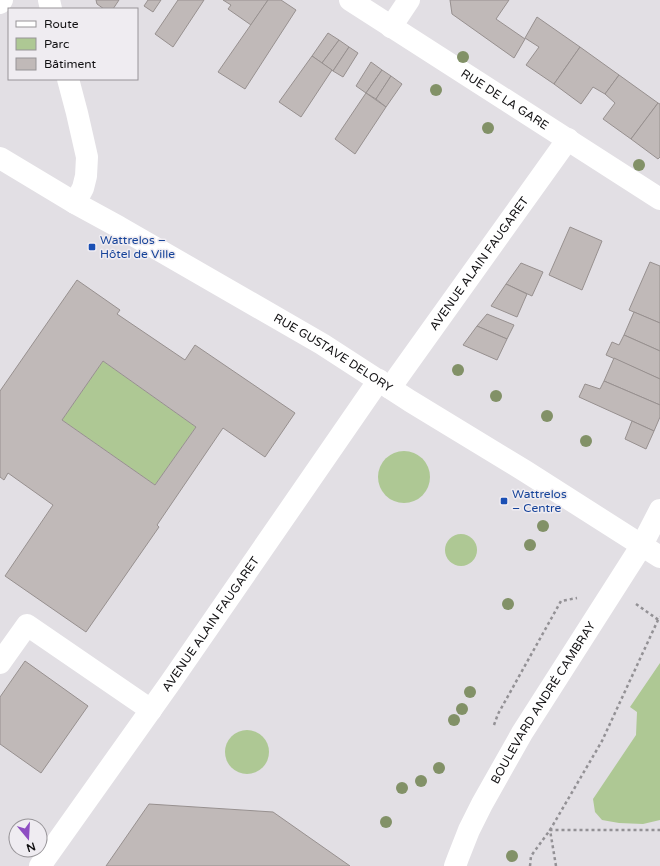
<svg xmlns="http://www.w3.org/2000/svg" width="660" height="866" viewBox="0 0 660 866" font-family="'Varela Round',sans-serif">
<rect width="100%" height="100%" fill="#e2dfe4"/>
<!-- green -->
<g fill="#aec894">
<polygon points="103,361 196,427 155,485 62,420"/>
<circle cx="404" cy="477" r="26"/>
<circle cx="461" cy="550" r="16"/>
<polygon points="660,663 660,820 643,824 619,823 602,820 595,812 593,799 636,735 637,712 630,707"/>
<circle cx="247" cy="752" r="22"/>
</g>
<!-- building -->
<g fill="#c0b9b8" stroke="#97908f" fill-rule="evenodd">
<polygon points="96,0 119,0 113,9 104,9 97,4"/>
<polygon points="148,0 161,0 153,12 144,6"/>
<polygon points="178,0 204,0 173,47 155,34"/>
<polygon points="223,0 268,0 251,25 228,9 231,5"/>
<polygon points="268,0 281,0 296,10 245,89 218,72"/>
<polygon points="450,0 509,0 496,19 525,39 514,58 452,14"/>
<polygon points="537,17 580,47 554,84 526,65 539,47 525,38"/>
<polygon points="328,33 339,40 322,63 312,56"/>
<polygon points="339,40 349,47 333,71 322,63"/>
<polygon points="349,47 358,53 343,77 333,71"/>
<polygon points="580,47 619,75 605,94 593,87 581,104 554,84"/>
<polygon points="312,56 332,70 301,117 279,102"/>
<polygon points="371,62 382,70 366,93 356,86"/>
<polygon points="382,70 391,76 376,99 366,93"/>
<polygon points="619,75 658,103 631,139 603,119 615,103 605,94"/>
<polygon points="391,76 402,84 386,107 376,99"/>
<polygon points="366,93 386,107 355,154 335,139"/>
<polygon points="658,103 660,104 660,157 658,159 631,139"/>
<polygon points="570,227 602,241 582,290 549,275"/>
<polygon points="650,262 660,266 660,323 629,310"/>
<polygon points="521,263 543,272 532,296 506,284"/>
<path d="M77 280 120 310 117 314 185 360 195 345 295 413 265 457 223 428 157 525 159 527 86 632 5 576 53 505 8 473 4 480 0 477V391ZM103 361 196 427 155 485 62 420Z"/>
<polygon points="506,284 527,294 517,317 491,306"/>
<polygon points="634,312 660,323 660,351 624,335"/>
<polygon points="487,314 514,325 507,339 477,326"/>
<polygon points="477,326 507,339 497,360 463,345"/>
<polygon points="624,335 660,351 660,379 606,355 612,342 619,345"/>
<polygon points="614,358 660,379 660,405 604,381"/>
<polygon points="604,381 660,405 660,417 654,431 579,397 585,384 600,389"/>
<polygon points="632,421 654,431 646,449 625,439"/>
<polygon points="25,661 88,706 41,773 0,744 0,697"/>
<polygon points="149,804 273,812 350,866 106,866"/>
</g>
<g fill="none" stroke-linecap="round" stroke-linejoin="round">
<!-- path -->
<g stroke="#939195" stroke-width="2.5" stroke-dasharray="3 3" stroke-linecap="butt">
<polyline points="636,604 660,621"/>
<polyline points="494,725 498,714 561,601 577,598"/>
<polyline points="530,866 531,856 550,830 602,741 658,620 660,617"/>
<polyline points="556,866 550,830 660,830"/>
</g>
<!-- minor -->
<g stroke="#fff" stroke-width="22">
<polyline points="49,0 51,9"/>
<path id="s1" d="M350 0 660 199"/>
<polyline points="0,3 2,0"/>
<polyline points="391,27 409,0"/>
<polyline points="68,79 77,113 87,157 86,176 83,188 75,203"/>
<path id="s2" d="M0 158 75 203 119 227 322 344 410 401 525 471 660 557"/>
<path id="s3" d="M390 388 568 139"/>
<polyline points="0,663 27,625 151,710"/>
<path id="s4" d="M40 866 170 683 379 380"/>
<path id="s5" d="M455 866 458 858 469 830 482 804 522 733 642 545 660 510"/>
</g>
</g>
<!-- trees -->
<g fill="#829167">
<circle cx="463" cy="57" r="6"/>
<circle cx="436" cy="90" r="6"/>
<circle cx="488" cy="128" r="6"/>
<circle cx="639" cy="165" r="6"/>
<circle cx="458" cy="370" r="6"/>
<circle cx="496" cy="396" r="6"/>
<circle cx="547" cy="416" r="6"/>
<circle cx="586" cy="441" r="6"/>
<circle cx="543" cy="526" r="6"/>
<circle cx="530" cy="545" r="6"/>
<circle cx="508" cy="604" r="6"/>
<circle cx="470" cy="692" r="6"/>
<circle cx="462" cy="709" r="6"/>
<circle cx="454" cy="720" r="6"/>
<circle cx="439" cy="768" r="6"/>
<circle cx="421" cy="781" r="6"/>
<circle cx="402" cy="788" r="6"/>
<circle cx="386" cy="822" r="6"/>
<circle cx="512" cy="856" r="6"/>
</g>
<!-- markers -->
<g fill="#1a4fb4" stroke="#efecf1" stroke-width="1.5">
<rect x="88" y="243" width="8" height="8" rx="2"/>
<rect x="500" y="497" width="8" height="8" rx="2"/>
</g>
<g text-anchor="middle" stroke-width="3" stroke-linejoin="round" paint-order="stroke">
<!-- street labels -->
<g font-size="12" fill="#121113" stroke="#efecf1">
<text dy="4" stroke="none"><textPath href="#s1" startOffset="184">RUE DE LA GARE</textPath></text>
<text dy="4" stroke="none"><textPath href="#s3" startOffset="153">AVENUE ALAIN FAUGARET</textPath></text>
<text dy="4" stroke="none"><textPath href="#s2" startOffset="386">RUE GUSTAVE DELORY</textPath></text>
<text dy="4" stroke="none"><textPath href="#s4" startOffset="296">AVENUE ALAIN FAUGARET</textPath></text>
<text dy="4" stroke="none"><textPath href="#s5" startOffset="186">BOULEVARD ANDRÉ CAMBRAY</textPath></text>
</g>
<!-- transit labels -->
<g font-size="12" fill="#164399" stroke="#efecf1" text-anchor="start">
<text x="100" y="244">Wattrelos –<tspan x="100" dy="14">Hôtel de Ville</tspan></text>
<text x="512" y="498">Wattrelos<tspan x="512" dy="14">– Centre</tspan></text>
</g>
</g>
<!-- legend -->
<rect x="8" y="8" width="130" height="72" fill="#efecf1" stroke="#979498"/>
<rect x="16" y="21" width="20" height="6" fill="#ffffff" stroke="#979498"/>
<text x="44" y="28" font-size="12" fill="#121113">Route</text>
<rect x="16" y="38" width="20" height="12" fill="#aec894" stroke="#979498"/>
<text x="44" y="48" font-size="12" fill="#121113">Parc</text>
<rect x="16" y="58" width="20" height="12" fill="#c0b9b8" stroke="#979498"/>
<text x="44" y="68" font-size="12" fill="#121113">Bâtiment</text>
<!-- north arrow -->
<g transform="translate(28 838) rotate(162)"><circle r="19" fill="#efecf1" stroke="#979498"/>
<path d="M0-3L7 15L0 10L-7 15Z" fill="#8e4ec3"/>
<text y="-6" font-size="11" font-weight="bold" text-anchor="middle" fill="#121113">N</text>
</g>
</svg>
